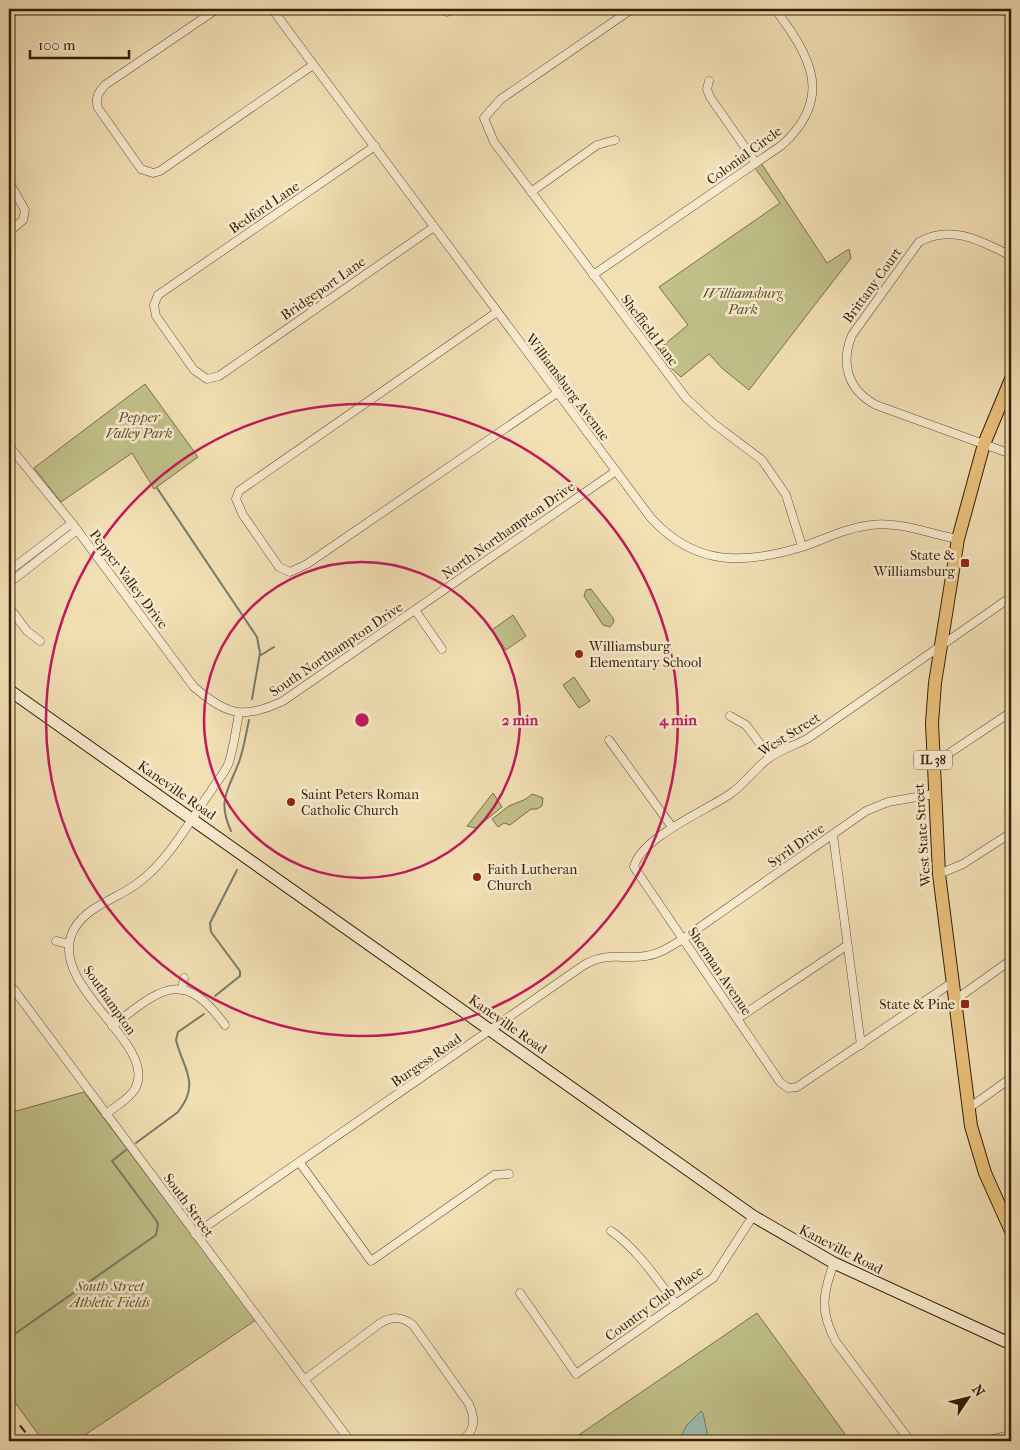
<svg xmlns="http://www.w3.org/2000/svg" width="1020" height="1450" viewBox="0 0 1020 1450" font-family="'IM FELL French Canon',serif">
<rect width="100%" height="100%" fill="#f2dfb4"/>
<filter id="stains"><feTurbulence type="fractalNoise" baseFrequency=".004" numOctaves="4"/><feColorMatrix values="0 0 0 0 .2 0 0 0 0 .09 0 0 0 0 .02 0 0 0 .5 -.17"/></filter>
<radialGradient id="worn" r=".72"><stop offset=".6" stop-color="#630" stop-opacity="0"/><stop offset="1" stop-color="#630" stop-opacity=".3"/></radialGradient>
<!-- green -->
<g fill="#c0c089" stroke="#7b6f46">
<polygon points="761,163 827,263 849,249 851,258 749,390 723,369 709,354 681,377 654,353 688,325 659,287 780,203 755,168"/>
<polygon points="145,384 198,457 154,489 132,453 61,502 34,468"/>
<polygon points="591,589 613,618 614,622 610,627 603,625 584,596 586,590"/>
<polygon points="513,615 526,636 506,650 492,630"/>
<polygon points="574,677 590,701 579,708 563,685"/>
<polygon points="493,793 502,807 476,828 467,826"/>
<polygon points="532,794 543,798 542,806 537,809 531,809 510,825 504,823 498,827 492,819 509,806 526,799"/>
<polygon points="84,1092 256,1320 76,1441 43,1441 9,1394 9,1113"/>
<polygon points="757,1313 850,1441 570,1441"/>
</g>
<!-- water -->
<polygon fill="#9bbcb0" stroke="#737d6b" points="701,1411 703,1413 709,1441 678,1441 687,1425"/>
<g fill="none" stroke-linecap="round" stroke-linejoin="round">
<!-- stream -->
<g stroke="#737d6b" stroke-width="2">
<polyline points="157,488 257,637 260,653 252,699"/>
<polyline points="261,655 274,647"/>
<path d="M231 831C217 800 228 791 239 762 244 748 246 734 249 720"/>
<polyline points="215,996 240,976 240,971 211,932 210,923 237,870"/>
<path d="M136 1143 178 1112C201 1083 183 1069 176 1040L178 1032 204 1014"/>
<polyline points="9,1338 156,1235 158,1224 156,1220 112,1161 126,1150"/>
</g>
<!-- minor casing -->
<g stroke="#654e30" stroke-width="9">
<g id="minor">
<path d="M217 9 105 85C98 93 95 98 98 108L141 169 153 173 160 171 313 65"/>
<path d="M272 9 651 518C695 566 742 565 802 547 825 539 846 528 871 525 899 521 930 534 958 539"/>
<polyline points="444,9 447,12"/>
<polyline points="632,9 501,99 484,118 494,142 686,398 713,423 762,460 786,495 802,546"/>
<polyline points="709,81 707,89 710,97 756,163"/>
<polyline points="375,146 158,295 154,305 156,316 194,370 207,379 219,376 434,227"/>
<polyline points="9,182 25,210 23,220 9,232"/>
<polyline points="531,192 597,145 615,140"/>
<path d="M1011 256C981 241 952 224 919 242L852 335C840 364 848 390 876 405L1011 454"/>
<path d="M593 275 782 145C835 97 810 56 775 9"/>
<polyline points="497,312 239,491 236,499 243,515 279,567 290,572 307,564 557,393"/>
<path d="M9 446 72 523 194 687C227 715 243 720 283 701L616 471"/>
<polyline points="9,571 72,523"/>
<polyline points="9,583 77,530"/>
<polyline points="9,607 27,631 40,641"/>
<polyline points="415,610 442,649"/>
<polyline points="730,716 746,725 770,757"/>
<polyline points="609,740 672,827"/>
<polyline points="933,764 1011,712"/>
<polyline points="833,835 861,1045"/>
<polyline points="939,874 963,864 1011,833"/>
<polyline points="56,941 69,944"/>
<path d="M953 982 797 1087 788 1088 780 1082 634 867C640 838 707 810 730 794 745 784 755 768 769 758 780 750 795 745 807 739L1011 597"/>
<polyline points="9,983 350,1441"/>
<polyline points="182,990 184,978"/>
<polyline points="955,1000 1011,960"/>
<polyline points="737,1019 846,946"/>
<path d="M112 1026C160 990 182 966 225 1025"/>
<polyline points="969,1108 1011,1078"/>
<path d="M106 1114C116 1106 129 1099 135 1089 159 1045 53 990 71 936 81 907 116 900 138 883 169 860 189 822 211 791 216 782 226 772 229 762 234 746 236 729 239 713"/>
<polyline points="300,1163 371,1261 494,1175 509,1174"/>
<path d="M611 1231C637 1249 656 1278 676 1304"/>
<path d="M195 1234 584 965C608 951 622 960 646 956 660 954 671 946 683 939L866 811 888 802 934 794"/>
<path d="M834 1263C822 1295 820 1312 836 1342L910 1441"/>
<polyline points="520,1293 576,1374 713,1278 753,1216"/>
<path d="M304 1380 379 1324C392 1316 401 1316 413 1325L469 1404C476 1420 475 1431 461 1441"/>
<polyline points="984,1441 1011,1435"/>
</g>
</g>
<!-- secondary casing -->
<g stroke="#361e04" stroke-width="13">
<polyline id="secondary" points="9,690 753,1216 834,1263 1011,1344"/>
</g>
<!-- primary casing -->
<g stroke="#361e04" stroke-width="14">
<polyline id="primary" points="1011,379 984,444 958,539 935,683 932,723 939,874 971,1126 985,1173 1011,1231"/>
</g>
<!-- minor -->
<use href="#minor" stroke="#f7eace" stroke-width="8"/>
<!-- secondary -->
<use href="#secondary" stroke="#f7eace" stroke-width="11"/>
<!-- primary -->
<use href="#primary" stroke="#e9c07a" stroke-width="12"/>
<!-- rail -->
<g stroke="#361e04" stroke-width="2" stroke-dasharray="9 9" stroke-linecap="butt">
<polyline points="9,1411 32,1441"/>
<polyline points="9,1425 21,1441"/>
</g>
</g>
<!-- distance rings -->
<g fill="none" stroke="#c2185b" stroke-width="2.5">
<circle cx="362" cy="720" r="158"/>
<circle cx="362" cy="720" r="316"/>
</g>
<!-- markers -->
<g fill="#8f2418" stroke="#f7eace" stroke-width="2">
<rect x="960" y="558" width="10" height="10" rx="2.5"/>
<circle cx="579" cy="654" r="5"/>
<circle cx="291" cy="802" r="5"/>
<circle cx="477" cy="877" r="5"/>
<rect x="960" y="999" width="10" height="10" rx="2.5"/>
</g>
<g text-anchor="middle" stroke-width="5" stroke-linejoin="round" paint-order="stroke">
<!-- shield labels -->
<rect fill="#f7eace" stroke="#705b41" stroke-width="1" x="914" y="750.5" width="38" height="19" rx="4"/>
<g font-size="12" font-weight="bold" fill="#361e04">
<text x="933" y="764">IL 38</text>
</g>
<!-- street labels -->
<g font-size="14" fill="#361e04" stroke="#f7eace">
<text transform="translate(744 155) rotate(-36)" y="5">Colonial Circle</text>
<text transform="translate(264 207) rotate(-34)" y="5">Bedford Lane</text>
<text transform="translate(872 285) rotate(-54)" y="5">Brittany Court</text>
<text transform="translate(323 288) rotate(-35)" y="5">Bridgeport Lane</text>
<text transform="translate(650 330) rotate(53)" y="5">Sheffield Lane</text>
<text transform="translate(568 387) rotate(53)" y="5">Williamsburg Avenue</text>
<text transform="translate(508 530) rotate(-35)" y="5">North Northampton Drive</text>
<text transform="translate(129 579) rotate(53)" y="5">Pepper Valley Drive</text>
<text transform="translate(336 649) rotate(-34)" y="5">South Northampton Drive</text>
<text transform="translate(789 734) rotate(-32)" y="5">West Street</text>
<text transform="translate(177 790) rotate(35)" y="5">Kaneville Road</text>
<text transform="translate(922 835) rotate(-94)" y="5">West State Street</text>
<text transform="translate(796 845) rotate(-35)" y="5">Syril Drive</text>
<text transform="translate(720 971) rotate(56)" y="5">Sherman Avenue</text>
<text transform="translate(110 1000) rotate(55)" y="5">Southampton</text>
<text transform="translate(508 1024) rotate(35)" y="5">Kaneville Road</text>
<text transform="translate(426 1060) rotate(-35)" y="5">Burgess Road</text>
<text transform="translate(189 1205) rotate(54)" y="5">South Street</text>
<text transform="translate(841 1249) rotate(27)" y="5">Kaneville Road</text>
<text transform="translate(654 1303) rotate(-36)" y="5">Country Club Place</text>
</g>
<!-- park labels -->
<g font-size="14" font-style="italic" fill="#5f4f2c" stroke="#f7eace">
<text x="743" y="298">Williamsburg<tspan x="743" dy="16">Park</tspan></text>
<text x="139" y="422">Pepper<tspan x="139" dy="16">Valley Park</tspan></text>
<text x="110" y="1291">South Street<tspan x="110" dy="16">Athletic Fields</tspan></text>
</g>
<!-- poi labels -->
<g font-size="14" fill="#361e04" stroke="#f7eace" text-anchor="start">
<text x="955" y="560" text-anchor="end">State &amp;<tspan x="955" dy="16">Williamsburg</tspan></text>
<text x="589" y="651">Williamsburg<tspan x="589" dy="16">Elementary School</tspan></text>
<text x="301" y="799">Saint Peters Roman<tspan x="301" dy="16">Catholic Church</tspan></text>
<text x="487" y="874">Faith Lutheran<tspan x="487" dy="16">Church</tspan></text>
<text x="955" y="1009" text-anchor="end">State &amp; Pine</text>
</g>
</g>
<circle cx="362" cy="720" r="8" fill="#c2185b" stroke="#f7eace" stroke-width="2.5"/>
<g font-size="15" text-anchor="middle" font-weight="bold" fill="#c2185b" stroke="#f7eace" stroke-width="5" stroke-linejoin="round" paint-order="stroke">
<text x="520" y="725">2 min</text>
<text x="678" y="725">4 min</text>
</g>
<!-- margin -->
<rect width="1020" height="1450" fill="none" stroke="#f2dfb4" stroke-width="30"/>
<rect x="10" y="10" width="1000" height="1430" fill="none" stroke="#361e04" stroke-width="2.5"/>
<rect x="15" y="15" width="990" height="1420" fill="none" stroke="#361e04"/>
<!-- north arrow -->
<g transform="translate(968 1398) rotate(55)" stroke="#f7eace" stroke-width="4" paint-order="stroke">
<path d="M0-4L9 19L0 12L-9 19Z" fill="#361e04"/>
<text y="-8" font-size="14" font-weight="bold" text-anchor="middle" fill="#361e04">N</text>
</g>
<!-- scale -->
<path d="M30 50v8h99v-8" fill="none" stroke="#361e04" stroke-width="2.5"/>
<text x="38" y="50" font-size="15" fill="#361e04" stroke="#f7eace" stroke-width="4" paint-order="stroke">100 m</text>
<rect width="100%" height="100%" filter="url(#stains)"/>
<rect width="100%" height="100%" fill="url(#worn)"/>
</svg>
